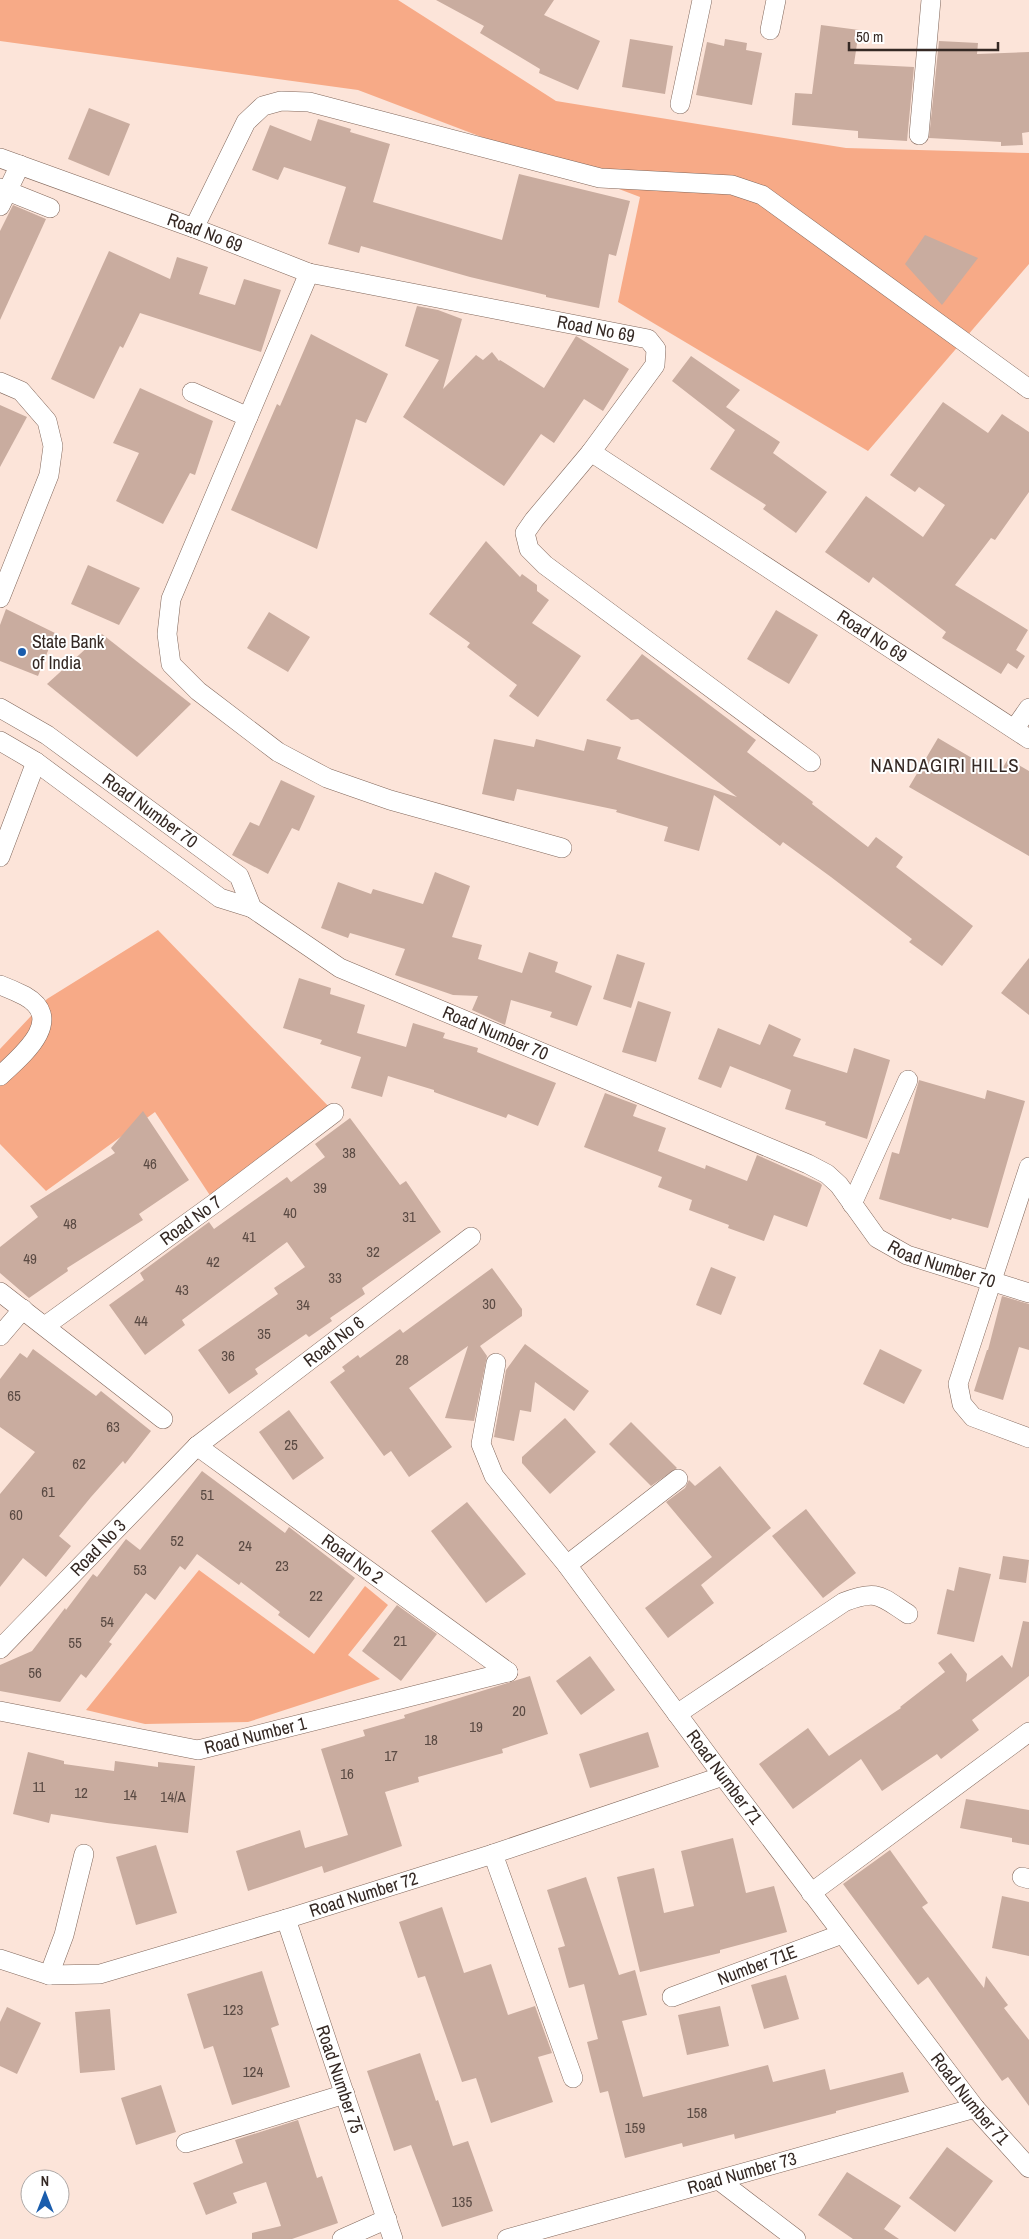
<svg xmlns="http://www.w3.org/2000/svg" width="1029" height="2239" viewBox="0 0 1029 2239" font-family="'Archivo Narrow',sans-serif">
<rect width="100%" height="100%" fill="#fce4d9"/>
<!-- green -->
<g fill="#f7aa87">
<polygon points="0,0 398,0 556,101 846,148 1029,153 1029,264 868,451 618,302 640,197 358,90 0,41"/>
<polygon points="158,930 332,1110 213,1200 155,1112 46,1191 0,1144 0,1049 47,999"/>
<polygon points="199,1570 314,1654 365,1586 388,1605 348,1655 380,1679 248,1722 145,1724 86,1710"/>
</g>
<!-- building -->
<g fill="#c9ac9f">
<polygon points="436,0 554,0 544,15 600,41 578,90 539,73 540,69 480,33 484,26"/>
<polygon points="821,25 859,30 854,64 914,67 907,141 858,138 858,131 792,125 795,93 812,94"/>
<polygon points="630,39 673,46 665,94 622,87"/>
<polygon points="725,39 747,43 746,50 762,53 752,105 696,95 707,42 724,46"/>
<polygon points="939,41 978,43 977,54 1029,52 1029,132 1022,133 1023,145 1001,146 1001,142 929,138"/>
<polygon points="89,108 130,124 109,176 68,159"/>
<polygon points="318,119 351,129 350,132 390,144 373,202 502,240 519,174 630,201 616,256 609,254 599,308 546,297 546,295 470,277 361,246 359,253 328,244 346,187 284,167 278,180 252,170 270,125 311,141"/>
<polygon points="13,205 46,219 0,320 0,231"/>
<polygon points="925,235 978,258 942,305 905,264"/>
<polygon points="109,251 170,279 177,257 208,267 199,294 235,305 244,279 281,290 261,352 140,313 123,348 120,346 94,399 51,379"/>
<polygon points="417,306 438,310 462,319 443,389 476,355 483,360 492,352 499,361 500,360 544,388 576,336 629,369 603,411 584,399 554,443 541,434 504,486 403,417 439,360 405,346"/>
<polygon points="311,334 388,374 366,423 356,419 317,549 231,510 277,404 280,406"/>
<polygon points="691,356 740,390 726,407 780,442 773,453 827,492 796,533 763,509 766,505 710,469 735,430 672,381"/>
<polygon points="140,388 213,421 195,475 190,473 163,524 116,501 139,453 113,443"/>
<polygon points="943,402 988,433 1002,414 1029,432 1029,492 995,540 991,538 955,585 1028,630 1016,650 1025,656 1017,669 1008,663 1001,674 942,638 946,632 873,577 869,583 825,552 866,496 923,537 945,505 919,487 915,492 890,475"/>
<polygon points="0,405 27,417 0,467"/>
<polygon points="486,541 520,577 522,574 537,585 537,591 549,600 532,623 581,656 538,717 509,696 517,685 467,647 470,643 429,614"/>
<polygon points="88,565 140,588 119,625 71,604"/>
<polygon points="6,609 55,633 38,676 0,661 0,625"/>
<polygon points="776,610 818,635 789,684 747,659"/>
<polygon points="269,612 310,637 288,672 247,648"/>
<polygon points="102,634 191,704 137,757 47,684"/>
<polygon points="642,654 756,740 747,752 813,802 812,804 868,847 876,837 903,857 896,867 973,926 942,966 909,942 912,939 831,877 783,842 780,846 714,795 699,851 664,841 668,827 616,812 617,810 517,789 514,801 482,794 494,739 534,747 536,739 584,751 587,739 621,747 617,759 737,797 638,719 631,720 606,700"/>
<polygon points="938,738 999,774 1008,759 1029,771 1029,856 909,787"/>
<polygon points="281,780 315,796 299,831 292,828 268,874 232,855 250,822 259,826"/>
<polygon points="435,872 470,886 452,937 482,945 478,959 522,973 529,952 558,962 555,972 592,986 577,1026 550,1017 552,1012 511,1000 505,1025 472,1010 478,996 453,995 395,975 405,949 350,933 348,938 321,928 338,882 371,894 373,889 423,904"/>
<polygon points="617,954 645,963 631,1008 603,999"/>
<polygon points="1029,958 1029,1015 1001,993"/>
<polygon points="299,978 331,988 330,994 365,1005 357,1033 406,1047 413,1023 445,1033 443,1038 478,1048 477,1052 556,1083 538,1126 508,1114 506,1118 434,1092 434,1090 388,1076 382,1097 351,1088 361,1057 320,1044 322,1040 283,1028"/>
<polygon points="638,1001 671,1012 656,1062 622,1052"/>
<polygon points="769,1024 801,1039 793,1056 847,1073 854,1048 890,1060 867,1139 825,1125 826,1122 785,1109 791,1090 730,1066 721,1088 698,1079 718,1028 760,1045"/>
<polygon points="919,1080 985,1099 987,1090 1025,1101 988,1228 952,1218 951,1220 879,1199 892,1152 899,1154"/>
<polygon points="605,1093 637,1105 633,1116 666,1128 658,1151 705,1169 706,1165 747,1181 757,1155 820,1183 822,1185 807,1227 774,1215 764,1241 728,1228 729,1225 689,1210 692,1200 658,1187 662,1177 584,1147"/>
<polygon points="143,1111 189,1180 139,1214 143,1220 67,1268 68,1271 29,1298 0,1273 0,1247 38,1217 30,1206 115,1153 111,1148"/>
<polygon points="350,1118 400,1185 406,1181 441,1232 362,1288 365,1294 330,1318 332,1321 309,1337 306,1334 255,1369 258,1374 229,1394 198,1350 278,1294 274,1288 305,1267 287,1242 182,1320 185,1325 145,1355 109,1305 144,1280 140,1273 209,1222 214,1229 287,1177 291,1182 325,1157 315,1144"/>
<polygon points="711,1267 736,1277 721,1315 696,1305"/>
<polygon points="492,1268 522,1309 522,1316 480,1346 487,1356 474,1421 445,1418 468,1346 409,1388 452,1447 409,1477 391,1451 384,1456 330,1382 345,1371 342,1367 358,1355 360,1358 400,1329 403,1333"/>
<polygon points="1002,1296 1029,1304 1029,1350 1019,1347 1003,1400 974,1391 987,1350 988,1350"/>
<polygon points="525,1344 589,1391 574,1411 535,1382 531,1412 520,1410 514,1441 494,1437 506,1370"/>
<polygon points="33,1349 96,1396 101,1391 151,1431 125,1464 123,1461 91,1497 59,1536 71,1546 46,1577 23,1558 0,1587 0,1494 35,1452 0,1427 0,1379 20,1353 27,1358"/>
<polygon points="880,1349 922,1370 904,1404 863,1384"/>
<polygon points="289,1410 324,1458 293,1480 259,1432"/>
<polygon points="565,1418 596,1452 550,1494 522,1463 522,1457"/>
<polygon points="631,1422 677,1468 651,1486 609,1444"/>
<polygon points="720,1466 771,1528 701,1585 714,1603 668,1638 645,1608 712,1557 666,1502 685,1488 689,1480 695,1486"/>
<polygon points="202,1471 285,1533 289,1527 355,1578 309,1638 278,1615 280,1612 241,1582 239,1585 197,1554 185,1570 180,1566 155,1600 146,1593 109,1642 112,1644 86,1678 81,1674 60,1702 0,1691 0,1665 32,1651 65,1608 66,1610 93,1574 97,1577 126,1539 140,1550"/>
<polygon points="467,1502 526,1574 486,1603 431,1531"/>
<polygon points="806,1509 856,1573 823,1598 772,1536"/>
<polygon points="1003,1556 1029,1560 1026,1583 999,1579"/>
<polygon points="959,1567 991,1574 974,1642 937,1634 947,1589 954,1591"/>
<polygon points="397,1605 437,1634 401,1681 362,1651"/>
<polygon points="1023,1621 1029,1622 1029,1676 972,1720 979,1730 941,1759 937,1754 882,1791 861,1759 793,1809 759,1764 808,1728 829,1756 901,1708 900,1707 945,1672 938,1663 951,1653 967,1674 966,1682 1002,1655 1012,1668"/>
<polygon points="590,1656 615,1690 581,1715 556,1681"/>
<polygon points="530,1676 548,1734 502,1749 503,1753 418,1777 419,1782 385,1792 402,1846 324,1873 322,1866 248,1891 236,1851 300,1830 305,1848 348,1835 321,1749 365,1736 363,1730 405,1718 404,1715"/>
<polygon points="648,1732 659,1767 590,1788 579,1754"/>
<polygon points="28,1752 64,1761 64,1764 114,1771 115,1761 158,1767 158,1762 195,1766 188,1833 107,1823 51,1814 49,1823 13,1814"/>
<polygon points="966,1799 1029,1810 1029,1845 1012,1842 1012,1838 960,1828"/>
<polygon points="733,1838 746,1893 774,1886 787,1932 720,1950 720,1953 640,1972 617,1877 654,1868 664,1913 694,1906 681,1851"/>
<polygon points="156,1845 177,1913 136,1925 116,1857"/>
<polygon points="890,1850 928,1903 922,1907 984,1988 986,1976 1008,2005 1004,2008 1029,2040 1029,2106 1008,2077 1002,2081 928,1977 918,1985 843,1884"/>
<polygon points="586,1877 619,1975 635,1970 647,2015 622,2021 643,2097 768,2065 773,2082 825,2069 830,2090 903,2072 909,2092 836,2111 836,2113 735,2139 734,2134 683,2147 682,2143 625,2158 608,2091 600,2093 587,2042 598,2039 584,1984 569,1988 558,1948 565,1946 547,1890"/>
<polygon points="1002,1896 1029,1902 1029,1956 992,1948"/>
<polygon points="442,1907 464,1973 491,1964 508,2015 535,2006 552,2053 538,2057 553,2102 491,2123 476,2078 462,2082 425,1976 418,1978 399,1922"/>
<polygon points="262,1971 279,2025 271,2028 290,2087 232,2105 213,2046 204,2049 187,1994"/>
<polygon points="786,1975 799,2019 764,2029 751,1985"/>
<polygon points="720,2006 729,2046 687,2055 678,2015"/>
<polygon points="7,2007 41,2023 17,2074 0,2066 0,2022"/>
<polygon points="110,2009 115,2070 80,2073 75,2012"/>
<polygon points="420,2053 436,2101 438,2100 453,2146 468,2141 493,2211 442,2227 411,2145 394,2151 367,2071"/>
<polygon points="161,2085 176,2132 136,2145 121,2098"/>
<polygon points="298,2120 317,2178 322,2176 338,2223 292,2239 252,2239 252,2233 281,2226 266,2182 233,2193 237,2203 206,2215 193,2183 243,2163 235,2140"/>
<polygon points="947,2147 993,2181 955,2232 909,2198"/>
<polygon points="847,2172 901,2206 884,2229 899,2239 853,2239 818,2215"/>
</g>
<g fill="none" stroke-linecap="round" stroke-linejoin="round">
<!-- street casing -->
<g stroke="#81675b" stroke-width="20">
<g id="street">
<polyline points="770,30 776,0"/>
<polyline points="680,104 702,0"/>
<polyline points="919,135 931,0"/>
<path id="s1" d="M0 158 194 228 309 273 648 339 656 349 655 365 591 452 1029 739"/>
<polyline points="0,188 50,208"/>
<polyline points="0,206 20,165"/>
<polyline points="194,228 246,122 263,106 281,101 309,102 600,178 732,185 762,195 1029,389"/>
<polyline points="309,273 171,599 167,634 171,664 198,691 278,752 327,778 390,800 562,848"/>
<polyline points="0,382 21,391 47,421 53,446 49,475 0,598"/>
<polyline points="192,392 248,417"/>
<polyline points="591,452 534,520 525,533 529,549 545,565 811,762"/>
<path id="s2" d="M0 708 47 735 239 876 252 908 340 968 808 1164 827 1174 839 1185 877 1238 907 1255 1029 1293"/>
<polyline points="1015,728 1029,708"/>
<polyline points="0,741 36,762 220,898 252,908"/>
<polyline points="0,857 36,762"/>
<path d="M0 985C8 988 17 992 25 996 67 1020 20 1057 0 1076"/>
<polyline points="1029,1167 958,1384 962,1404 973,1417 1029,1438"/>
<polyline points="852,1204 908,1080"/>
<polyline points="0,1292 163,1419"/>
<path id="s3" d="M45 1326 215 1203 334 1113"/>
<polyline points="0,1336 23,1309"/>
<path id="s4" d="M496 1363 481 1444 494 1476 567 1565 723 1776 975 2108 1029 2168"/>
<path id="s5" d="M197 1446 508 1672"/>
<polyline points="567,1565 678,1479"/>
<path id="s6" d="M0 1649 197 1446 471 1237"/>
<path id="s7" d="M0 1711 198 1750 508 1672"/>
<path d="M677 1714 844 1602C878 1589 880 1596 908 1614"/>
<polyline points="493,1854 573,2078"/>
<polyline points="1022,1877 1029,1879"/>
<polyline points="811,1893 1029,1732"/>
<path id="s8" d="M286 1919 393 2239"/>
<path id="s9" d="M0 1959 49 1975 100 1974 286 1919 493 1854 723 1776"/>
<polyline points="49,1975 64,1935 84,1854"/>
<path id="s10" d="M672 1997 842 1934"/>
<polyline points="186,2143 345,2094"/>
<polyline points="720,2181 796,2239"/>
<polyline points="342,2239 387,2219"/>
<path id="s11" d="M507 2239 975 2108"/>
</g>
</g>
<!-- street -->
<use href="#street" stroke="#fff" stroke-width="19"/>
</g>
<!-- markers -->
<circle fill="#1a5dad" stroke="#fff" stroke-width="2" cx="22" cy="652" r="5"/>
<g text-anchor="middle" stroke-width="4" stroke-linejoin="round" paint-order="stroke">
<!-- number labels -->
<g font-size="15" fill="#5a4a43">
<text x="349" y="1158">38</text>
<text x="150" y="1169">46</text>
<text x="320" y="1193">39</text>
<text x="290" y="1218">40</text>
<text x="409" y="1222">31</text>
<text x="70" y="1229">48</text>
<text x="249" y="1242">41</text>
<text x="373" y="1257">32</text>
<text x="30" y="1264">49</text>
<text x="213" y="1267">42</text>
<text x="335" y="1283">33</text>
<text x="182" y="1295">43</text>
<text x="489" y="1309">30</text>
<text x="303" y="1310">34</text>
<text x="141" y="1326">44</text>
<text x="264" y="1339">35</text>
<text x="228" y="1361">36</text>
<text x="402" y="1365">28</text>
<text x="14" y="1401">65</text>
<text x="113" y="1432">63</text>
<text x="291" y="1450">25</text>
<text x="79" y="1469">62</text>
<text x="48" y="1497">61</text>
<text x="207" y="1500">51</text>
<text x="16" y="1520">60</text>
<text x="177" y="1546">52</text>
<text x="245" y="1551">24</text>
<text x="282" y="1571">23</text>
<text x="140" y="1575">53</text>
<text x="316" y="1601">22</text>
<text x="107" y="1627">54</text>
<text x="400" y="1646">21</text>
<text x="75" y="1648">55</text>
<text x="35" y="1678">56</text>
<text x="519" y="1716">20</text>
<text x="476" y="1732">19</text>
<text x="431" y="1745">18</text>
<text x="391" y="1761">17</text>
<text x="347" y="1779">16</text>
<text x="39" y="1792">11</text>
<text x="81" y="1798">12</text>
<text x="130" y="1800">14</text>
<text x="173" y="1802">14/A</text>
<text x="233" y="2015">123</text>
<text x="253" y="2077">124</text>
<text x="697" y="2118">158</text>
<text x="635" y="2133">159</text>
<text x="462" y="2207">135</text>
</g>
<!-- street labels -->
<g font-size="18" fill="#352924" stroke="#fff">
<text dy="6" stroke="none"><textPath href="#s1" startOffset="218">Road No 69</textPath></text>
<text dy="6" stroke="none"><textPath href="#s1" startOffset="622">Road No 69</textPath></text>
<text dy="6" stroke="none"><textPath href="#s1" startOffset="1148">Road No 69</textPath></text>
<text dy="6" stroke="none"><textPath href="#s2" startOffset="182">Road Number 70</textPath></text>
<text dy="6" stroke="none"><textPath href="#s2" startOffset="602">Road Number 70</textPath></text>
<text dy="6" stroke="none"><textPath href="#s3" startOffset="180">Road No 7</textPath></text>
<text dy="6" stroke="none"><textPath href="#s2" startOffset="1114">Road Number 70</textPath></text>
<text dy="6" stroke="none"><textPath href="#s6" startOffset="455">Road No 6</textPath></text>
<text dy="6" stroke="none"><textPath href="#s6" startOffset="141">Road No 3</textPath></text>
<text dy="6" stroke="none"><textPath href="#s5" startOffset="192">Road No 2</textPath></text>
<text dy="6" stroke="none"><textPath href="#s7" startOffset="261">Road Number 1</textPath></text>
<text dy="6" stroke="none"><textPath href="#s4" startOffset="496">Road Number 71</textPath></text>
<text dy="6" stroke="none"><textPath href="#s9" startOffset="378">Road Number 72</textPath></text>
<text dy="6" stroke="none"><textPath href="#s10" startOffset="91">Number 71E</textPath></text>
<text dy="6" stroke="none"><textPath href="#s8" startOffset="169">Road Number 75</textPath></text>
<text dy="6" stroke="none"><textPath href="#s4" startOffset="901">Road Number 71</textPath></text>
<text dy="6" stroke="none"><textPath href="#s11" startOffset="244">Road Number 73</textPath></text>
</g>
<!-- poi labels -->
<g font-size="18" fill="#352924" stroke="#fff" text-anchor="start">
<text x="32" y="648">State Bank<tspan x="32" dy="21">of India</tspan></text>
</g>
<!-- neighbourhood labels -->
<g font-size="19" letter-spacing="1" fill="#352924" stroke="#fff">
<text x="945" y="772">NANDAGIRI HILLS</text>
</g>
</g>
<!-- north arrow -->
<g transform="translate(45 2194)"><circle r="24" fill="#ffffff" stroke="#aea9a7"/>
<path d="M0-4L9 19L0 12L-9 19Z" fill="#1a5dad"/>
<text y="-8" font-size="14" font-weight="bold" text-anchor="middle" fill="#352924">N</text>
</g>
<!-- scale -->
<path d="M849 42v8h149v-8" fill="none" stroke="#352924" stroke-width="2.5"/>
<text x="856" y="42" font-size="15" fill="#352924" stroke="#ffffff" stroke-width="4" paint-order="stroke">50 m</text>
</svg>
